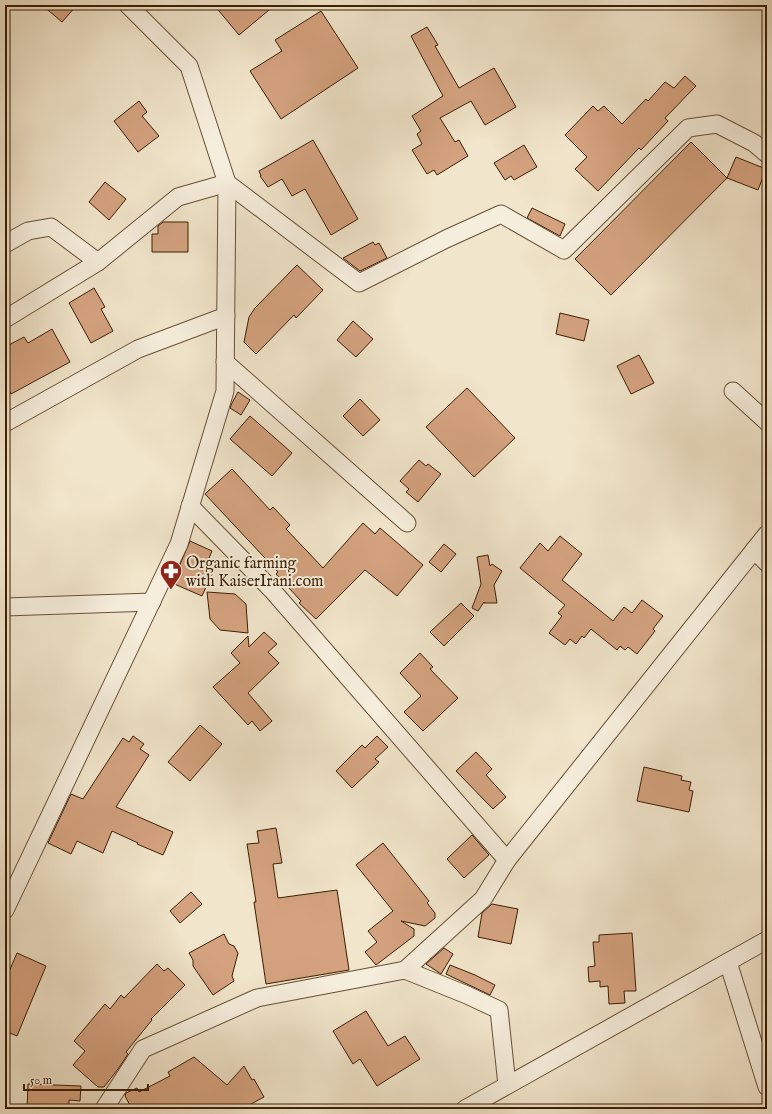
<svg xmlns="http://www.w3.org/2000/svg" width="772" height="1114" viewBox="0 0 772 1114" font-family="'IM FELL English',serif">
<rect width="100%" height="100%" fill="#f1e5cb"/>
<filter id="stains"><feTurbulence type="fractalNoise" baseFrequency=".005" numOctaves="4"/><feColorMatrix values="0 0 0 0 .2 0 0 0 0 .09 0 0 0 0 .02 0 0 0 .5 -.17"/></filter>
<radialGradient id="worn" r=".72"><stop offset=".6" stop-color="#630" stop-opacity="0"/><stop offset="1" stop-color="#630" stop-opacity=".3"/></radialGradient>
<!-- building -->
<g fill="#d4a27f" stroke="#3b1e03">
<polygon points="42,5 77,5 62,22"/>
<polygon points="214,5 275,5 239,35"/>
<polygon points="321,11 358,68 281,119 250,71 282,51 275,40"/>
<polygon points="427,27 438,45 435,46 459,88 494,68 516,107 485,125 471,101 440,118 455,142 459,140 468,156 437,175 434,170 427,174 412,150 422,144 417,134 421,131 412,116 443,96 411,36"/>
<polygon points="685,76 696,86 665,118 668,121 641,150 639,148 598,191 575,169 587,157 565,135 593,106 598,111 604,106 622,124 646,99 648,101 665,82 674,88"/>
<polygon points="139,101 147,112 142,116 159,136 138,152 114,121"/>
<polygon points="313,140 358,219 331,235 305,189 292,196 282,179 268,187 260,176 261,176 259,171"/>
<polygon points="691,142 727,178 611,295 575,259"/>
<polygon points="524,145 537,167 514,180 511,176 505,180 494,163"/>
<polygon points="736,157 766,169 758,190 727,178"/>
<polygon points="105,182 126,199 109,220 89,202"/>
<polygon points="532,208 565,224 560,236 527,218"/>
<polygon points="163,222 188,222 188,252 152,252 152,234 158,234 158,226"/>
<polygon points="373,242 375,245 379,243 387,258 360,271 343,258"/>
<polygon points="297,265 323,290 296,318 294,315 256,354 244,342 249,317 255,308"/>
<polygon points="94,288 105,307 101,309 113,331 91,343 69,303"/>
<polygon points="560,313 589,320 584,341 556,334"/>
<polygon points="353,321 373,339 356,357 337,340"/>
<polygon points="52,329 70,362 11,394 5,382 5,347 24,337 28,343"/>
<polygon points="639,355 654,383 631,394 617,366"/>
<polygon points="467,388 515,438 474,477 426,427"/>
<polygon points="238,392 250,400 241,415 230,408 232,403"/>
<polygon points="360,399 380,420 363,436 343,416"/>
<polygon points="250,416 292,453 272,476 230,439"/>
<polygon points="419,460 426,466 428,464 441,474 418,502 406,492 409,489 400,481"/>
<polygon points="232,469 270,510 273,507 290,525 286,529 323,568 363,523 375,534 380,528 423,565 397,596 365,570 316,619 299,603 301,601 276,574 278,572 205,494"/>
<polygon points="560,536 582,554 562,580 613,621 624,607 632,613 642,600 663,616 653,629 655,631 637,654 628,647 625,650 620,646 617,650 591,629 584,638 582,636 576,644 570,639 565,645 549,633 562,616 558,613 565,605 520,568 540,543 548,551"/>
<polygon points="190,541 212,551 207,563 215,567 202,596 172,583"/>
<polygon points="444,544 456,554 441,572 429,562"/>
<polygon points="488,555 490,566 492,564 502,571 494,585 497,603 484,603 484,602 478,611 472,608 481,584 477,557"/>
<polygon points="207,592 235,594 246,604 248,633 220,630 210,619"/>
<polygon points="461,603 474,616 444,646 430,632"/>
<polygon points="264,632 277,644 268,652 279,663 248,693 272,721 260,731 252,721 248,725 213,687 240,663 231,653 248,636 249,647"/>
<polygon points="420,653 433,667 430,669 458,698 423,731 404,712 421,696 400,673"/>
<polygon points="200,725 222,744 190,781 168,762"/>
<polygon points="133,736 144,744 140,749 149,755 116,807 173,832 163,855 137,844 138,843 112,831 103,853 77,841 71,854 48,843 71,794 83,799 123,738 129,742"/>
<polygon points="377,736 388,747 375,759 379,762 352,788 336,771 362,745 365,748"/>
<polygon points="476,752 492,769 486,775 506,797 493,809 456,771"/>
<polygon points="644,767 682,776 681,780 691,782 689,790 693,791 689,812 637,801"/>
<polygon points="276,828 282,863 273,864 278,898 337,890 349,970 266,984 254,902 256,902 247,844 259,843 257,831"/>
<polygon points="472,835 489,855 464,878 447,859"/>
<polygon points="383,843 429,901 427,903 435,913 435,918 425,926 401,921 414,929 414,936 376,965 365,952 377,942 368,931 393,911 356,865"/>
<polygon points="191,892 202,904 180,923 170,911"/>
<polygon points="492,904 518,909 511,944 478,937 482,913"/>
<polygon points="632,933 636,991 624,991 625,1003 609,1004 608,986 600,987 600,981 589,982 588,967 595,966 593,942 599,942 599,935"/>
<polygon points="224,934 229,944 234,946 238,953 232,976 234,981 213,995 193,966 193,960 189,953"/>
<polygon points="444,948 453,954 441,974 426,964"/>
<polygon points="17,953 46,966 17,1036 5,1031 5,981"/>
<polygon points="157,964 164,971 168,968 185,985 151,1019 152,1020 126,1052 128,1054 118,1069 104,1087 98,1087 73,1065 85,1051 74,1041 105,1004 110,1009 121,995 124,998"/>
<polygon points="450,965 475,975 495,985 490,995 446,974"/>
<polygon points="366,1011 388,1046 405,1036 420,1059 377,1086 360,1059 353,1064 333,1031"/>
<polygon points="194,1057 227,1085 244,1066 252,1080 254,1079 264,1097 242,1109 132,1109 125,1096 126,1093 137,1088 139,1092 170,1076 168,1072"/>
<polygon points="28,1084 81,1086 80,1101 69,1100 69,1106 60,1106 60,1109 27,1109"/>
</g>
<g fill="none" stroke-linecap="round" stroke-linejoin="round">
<!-- minor casing -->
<g stroke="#685035" stroke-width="19">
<g id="minor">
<polyline points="5,244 28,231 51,227 98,262"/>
<polyline points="5,319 98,262 178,197 227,183 359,283 446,239 501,214 564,250 688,128 717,124 754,143 767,154"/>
<polyline points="225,362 407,523"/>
<polyline points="733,391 767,422"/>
<polyline points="5,423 138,349 226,316"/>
<polyline points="190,506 272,590 507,860"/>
<polyline points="754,550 767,563"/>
<polyline points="5,607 152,602"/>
<polyline points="5,910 179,544 225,391 227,183 189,66 128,5"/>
<polyline points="728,962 767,1087"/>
<polyline points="405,970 467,995 499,1010 507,1085"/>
<polyline points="104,1109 143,1049 257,998 405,970 483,899 507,860 767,534"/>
<polyline points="465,1109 767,940"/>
</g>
</g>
<!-- minor -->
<use href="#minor" stroke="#f6eedd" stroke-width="17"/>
</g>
<!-- icons -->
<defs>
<g id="pharmacy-pin" transform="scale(1.15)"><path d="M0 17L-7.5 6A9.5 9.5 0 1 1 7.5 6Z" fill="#8f2418" stroke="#f6eedd"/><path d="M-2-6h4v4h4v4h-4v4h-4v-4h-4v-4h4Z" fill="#fff"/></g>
</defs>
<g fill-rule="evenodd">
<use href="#pharmacy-pin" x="171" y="571"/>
</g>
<g text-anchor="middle" stroke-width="4" stroke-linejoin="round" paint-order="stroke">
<!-- poi labels -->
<g font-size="16" fill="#3b1e03" stroke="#f6eedd" text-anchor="start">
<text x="186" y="568">Organic farming<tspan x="186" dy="18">with KaiserIrani.com</tspan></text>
</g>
</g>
<!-- margin -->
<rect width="772" height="1114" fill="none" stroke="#f1e5cb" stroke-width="20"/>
<rect x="6" y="6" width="760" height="1102" fill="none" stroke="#3b1e03" stroke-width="2"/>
<rect x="10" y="10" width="752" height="1094" fill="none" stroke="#3b1e03"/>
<!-- scale -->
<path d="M24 1084v6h124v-6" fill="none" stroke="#3b1e03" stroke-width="2"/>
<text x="30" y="1084" font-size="12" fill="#3b1e03" stroke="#f6eedd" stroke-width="3" paint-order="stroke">50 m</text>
<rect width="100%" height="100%" filter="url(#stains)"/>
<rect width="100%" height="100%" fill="url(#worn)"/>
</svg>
